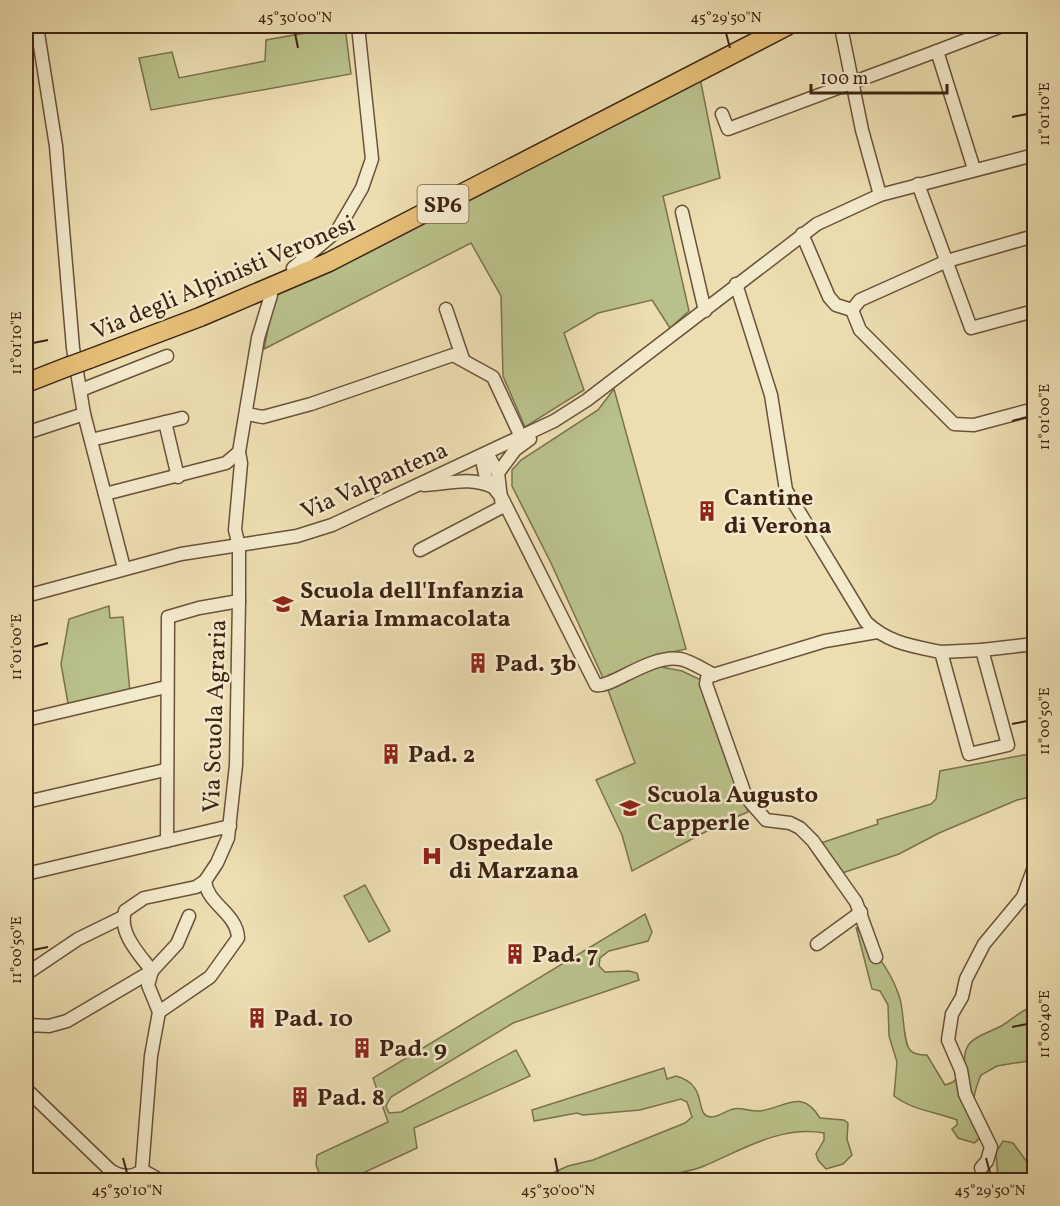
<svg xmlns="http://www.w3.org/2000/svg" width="1060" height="1206" viewBox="0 0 1060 1206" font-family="Vollkorn,serif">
<rect width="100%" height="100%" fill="#ecdeb1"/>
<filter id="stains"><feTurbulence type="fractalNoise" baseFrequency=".00333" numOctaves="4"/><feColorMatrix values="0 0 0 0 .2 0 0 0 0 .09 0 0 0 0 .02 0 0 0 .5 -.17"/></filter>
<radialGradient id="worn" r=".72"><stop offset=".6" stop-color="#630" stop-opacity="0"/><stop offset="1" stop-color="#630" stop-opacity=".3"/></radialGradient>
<!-- green -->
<g fill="#b9c18a" stroke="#7b724e" stroke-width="1.5">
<polygon points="345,26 351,74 151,110 139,58 172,52 179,78 265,61 266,40"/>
<polygon points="700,78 720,178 663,196 689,311 670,328 652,300 598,313 564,333 584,390 525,427 503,376 501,296 471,243 264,349 275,294"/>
<polygon points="614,389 686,649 651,657 604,680 551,563 512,486 512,470 521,460 598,410"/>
<polygon points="109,606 110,618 123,617 130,693 69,709 61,664 69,619"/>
<polygon points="656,666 682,671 701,680 748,812 724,822 632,871 622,835 596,780 635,763 608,690"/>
<polygon points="1034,753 1034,803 1030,797 1017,800 939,833 899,854 830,877 809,847 878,824 877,820 931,804 936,799 940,771"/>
<polygon points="365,885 390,931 369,942 344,896"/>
<polygon points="645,914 652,932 648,941 609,951 600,958 599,966 605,972 629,971 637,973 639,980 513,1023 391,1097 386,1106 389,1113 401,1112 516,1050 530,1076 414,1128 417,1148 348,1180 321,1178 316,1165 317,1155 388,1122 373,1078"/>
<path d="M856 927C873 950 892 971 900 999 904 1012 903 1042 910 1050 914 1055 922 1055 927 1055L945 1085 953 1082 965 1069C960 1036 982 1037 1003 1025 1014 1018 1021 1010 1034 1006V1060L997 1066 981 1075C978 1082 975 1090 974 1098 974 1112 989 1135 974 1143L958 1138 952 1129 957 1125V1120C936 1112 912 1110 894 1096L897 1062 889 1036 888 1005 880 991 872 989Z"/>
<path d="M664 1068 667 1079 676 1076C710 1085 693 1116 711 1117 719 1117 725 1111 733 1109 741 1107 751 1112 760 1111 787 1107 802 1088 820 1118L844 1120 848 1123 847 1139 852 1155 843 1164 826 1169 818 1160 816 1154 824 1140V1133C781 1125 742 1150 704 1166 689 1173 673 1171 660 1180H537L568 1166 593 1160 685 1123 692 1117 687 1102 681 1099 640 1110 583 1115 577 1113 534 1121 532 1110Z"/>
<polygon points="1003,1141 1013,1143 1027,1162 1034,1163 1034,1180 998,1180 996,1152"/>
</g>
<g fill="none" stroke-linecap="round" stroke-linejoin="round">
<!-- minor casing -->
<g stroke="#69523a" stroke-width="15">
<g id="minor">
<polyline points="33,26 38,33 56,146 73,348 84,414 124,568"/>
<polyline points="842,32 862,130 880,195"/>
<polyline points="722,114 728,129 937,51"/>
<polyline points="974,169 937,51 1002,26"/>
<polyline points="918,184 971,328 1034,311"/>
<polyline points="682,212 705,311"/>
<polyline points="802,234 829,297 836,305 852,310"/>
<polyline points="293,268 337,231 362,188 372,159 358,26"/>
<path d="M736 284 771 395 786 490 866 622C888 643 912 646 941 652L969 754 1008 745 982 650 1034 644"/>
<polyline points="446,309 463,359"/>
<polyline points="852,310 860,330 954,424 974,425 1034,409"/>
<polyline points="852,310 860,300 947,261 1034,236"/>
<polyline points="81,390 167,356"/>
<polyline points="247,414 263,417 311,404 453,355 493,377 521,437"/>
<polyline points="165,422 178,477"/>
<polyline points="26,433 84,414"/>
<polyline points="91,440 182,418"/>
<path d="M481 456 486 478 502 498 596 685C610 689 650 654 680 659 691 661 704 670 714 675"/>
<polyline points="498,473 515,450 530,439"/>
<path d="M424 485C449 484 468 476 493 487"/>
<polyline points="105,494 226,463 239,452"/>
<polyline points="420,550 502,507 498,473 487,453"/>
<polyline points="26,596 181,554 297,536 332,525 554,421 587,400 817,224 880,195 1034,155"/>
<polyline points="941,652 982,650"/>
<polyline points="26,720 166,687"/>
<polyline points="26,802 165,770"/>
<polyline points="167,841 168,617 199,608 239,601"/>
<polyline points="26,874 230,826"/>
<polyline points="817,944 861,912"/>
<polyline points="876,957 856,902 813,841 800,828 790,823 766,820 746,797 706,684 707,678 713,675 825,641 877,632"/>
<path d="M152 971C140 955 118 933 125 911L144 898 196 887 205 881 217 863 228 838 236 765 239 601V546L235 530 241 463 239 452 258 338 271 295"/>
<polyline points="152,971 148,985 159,1012"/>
<polyline points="26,974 78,939 123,917"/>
<path d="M159 1012 210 977 238 938C237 913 207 904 205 881"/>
<polyline points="26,1038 28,1025 49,1026 67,1021 152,971 177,944 189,916"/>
<path d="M26 1089 110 1170C121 1177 132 1179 142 1170L151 1056 159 1012"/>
<polyline points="981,1168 987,1161 991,1147 965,1094 961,1070 948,1040 952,1014 962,997 966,979 984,944 1023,897 1034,867"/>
<polyline points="142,1170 160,1180"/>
</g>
</g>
<!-- highway casing -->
<g stroke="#3d2313" stroke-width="21">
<g id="highway">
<polyline points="89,359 200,317 329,262 787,26"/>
<polyline points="26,383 67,367"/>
</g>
</g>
<!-- minor -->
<use href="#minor" stroke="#f3eacc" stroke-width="12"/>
<!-- highway -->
<use href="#highway" stroke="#e6bf78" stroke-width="18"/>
<!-- highway-bridge casing -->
<g stroke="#3d2313" stroke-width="21" stroke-linecap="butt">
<polyline id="highway-bridge" points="67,367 89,359"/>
</g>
<!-- highway-bridge -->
<use href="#highway-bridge" stroke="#e6bf78" stroke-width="18"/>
</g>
<!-- ticks -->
<path fill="none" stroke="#3d2313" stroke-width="2" d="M295 33 298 48M726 33 730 48M1012 117 1027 114M33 343 48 340M1012 421 1027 417M33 647 48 643M1012 724 1027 721M33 950 48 947M1012 1027 1027 1024M123 1158 127 1173M555 1158 558 1173M986 1158 990 1173"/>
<!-- icons -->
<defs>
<g id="building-bare" transform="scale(1.62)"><path d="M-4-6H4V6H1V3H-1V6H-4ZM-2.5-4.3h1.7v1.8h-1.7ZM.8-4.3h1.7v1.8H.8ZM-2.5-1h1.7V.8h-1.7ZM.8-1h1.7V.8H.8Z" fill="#8f2418" stroke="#f3eacc" stroke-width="2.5" paint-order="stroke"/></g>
<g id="school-bare" transform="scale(1.62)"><path d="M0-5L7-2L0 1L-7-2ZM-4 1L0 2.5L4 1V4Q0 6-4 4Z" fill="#8f2418" stroke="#f3eacc" stroke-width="2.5" paint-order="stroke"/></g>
<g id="hospital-bare" transform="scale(1.62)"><path d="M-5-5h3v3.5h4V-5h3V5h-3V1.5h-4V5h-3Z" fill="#8f2418" stroke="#f3eacc" stroke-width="2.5" paint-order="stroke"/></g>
</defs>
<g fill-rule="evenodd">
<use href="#building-bare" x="707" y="511"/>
<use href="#school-bare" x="283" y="604"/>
<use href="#building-bare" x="478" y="663"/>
<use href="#building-bare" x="391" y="754"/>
<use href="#school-bare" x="630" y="808"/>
<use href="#hospital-bare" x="432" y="856"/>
<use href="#building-bare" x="515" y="954"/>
<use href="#building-bare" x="257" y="1018"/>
<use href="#building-bare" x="362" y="1048"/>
<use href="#building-bare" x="300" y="1097"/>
</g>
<g text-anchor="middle" stroke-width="5" stroke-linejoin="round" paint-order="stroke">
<!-- shield labels -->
<rect fill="#f3eacc" stroke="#745f4a" stroke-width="1.5" x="417.5" y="185" width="51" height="38" rx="4.5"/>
<g font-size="22" font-weight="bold" fill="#3d2313">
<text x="443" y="212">SP6</text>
</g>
<!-- street labels -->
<g font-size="24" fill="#3d2313" stroke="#f3eacc">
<text transform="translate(223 277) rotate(-23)" y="8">Via degli Alpinisti Veronesi</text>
<text transform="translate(374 480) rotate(-24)" y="8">Via Valpantena</text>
<text transform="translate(214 716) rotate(-88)" y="8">Via Scuola Agraria</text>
</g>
<!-- poi labels -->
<g font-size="24" font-weight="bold" fill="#3d2313" stroke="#f3eacc" text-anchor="start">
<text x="724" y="505">Cantine<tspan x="724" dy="28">di Verona</tspan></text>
<text x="300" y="598">Scuola dell'Infanzia<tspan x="300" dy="28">Maria Immacolata</tspan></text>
<text x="495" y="671">Pad. 3b</text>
<text x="408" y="762">Pad. 2</text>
<text x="647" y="802">Scuola Augusto<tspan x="647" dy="28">Capperle</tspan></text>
<text x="449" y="850">Ospedale<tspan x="449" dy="28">di Marzana</tspan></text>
<text x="532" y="962">Pad. 7</text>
<text x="274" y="1026">Pad. 10</text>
<text x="379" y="1056">Pad. 9</text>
<text x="317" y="1105">Pad. 8</text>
</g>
</g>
<!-- margin -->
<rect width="1060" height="1206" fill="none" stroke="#ecdeb1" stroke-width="66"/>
<!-- scale -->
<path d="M811 84v9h136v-9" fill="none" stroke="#3d2313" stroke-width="3"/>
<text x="820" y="84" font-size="18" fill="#3d2313" stroke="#f3eacc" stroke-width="4.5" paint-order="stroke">100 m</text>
<rect x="33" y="33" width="994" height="1140" fill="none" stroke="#3d2313" stroke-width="2"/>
<g font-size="15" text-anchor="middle" fill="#3d2313">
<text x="295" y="22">45°30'00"N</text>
<text x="726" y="22">45°29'50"N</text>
<text transform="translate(1044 114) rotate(-90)" y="5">11°01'10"E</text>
<text transform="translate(16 343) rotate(-90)" y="5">11°01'10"E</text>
<text transform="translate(1044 417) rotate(-90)" y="5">11°01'00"E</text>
<text transform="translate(16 647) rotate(-90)" y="5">11°01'00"E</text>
<text transform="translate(1044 721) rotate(-90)" y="5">11°00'50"E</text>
<text transform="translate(16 950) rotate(-90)" y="5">11°00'50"E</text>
<text transform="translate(1044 1024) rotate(-90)" y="5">11°00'40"E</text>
<text x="127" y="1195">45°30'10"N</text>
<text x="558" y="1195">45°30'00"N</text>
<text x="990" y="1195">45°29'50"N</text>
</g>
<rect width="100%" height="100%" filter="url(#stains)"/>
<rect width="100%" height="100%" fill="url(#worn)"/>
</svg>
